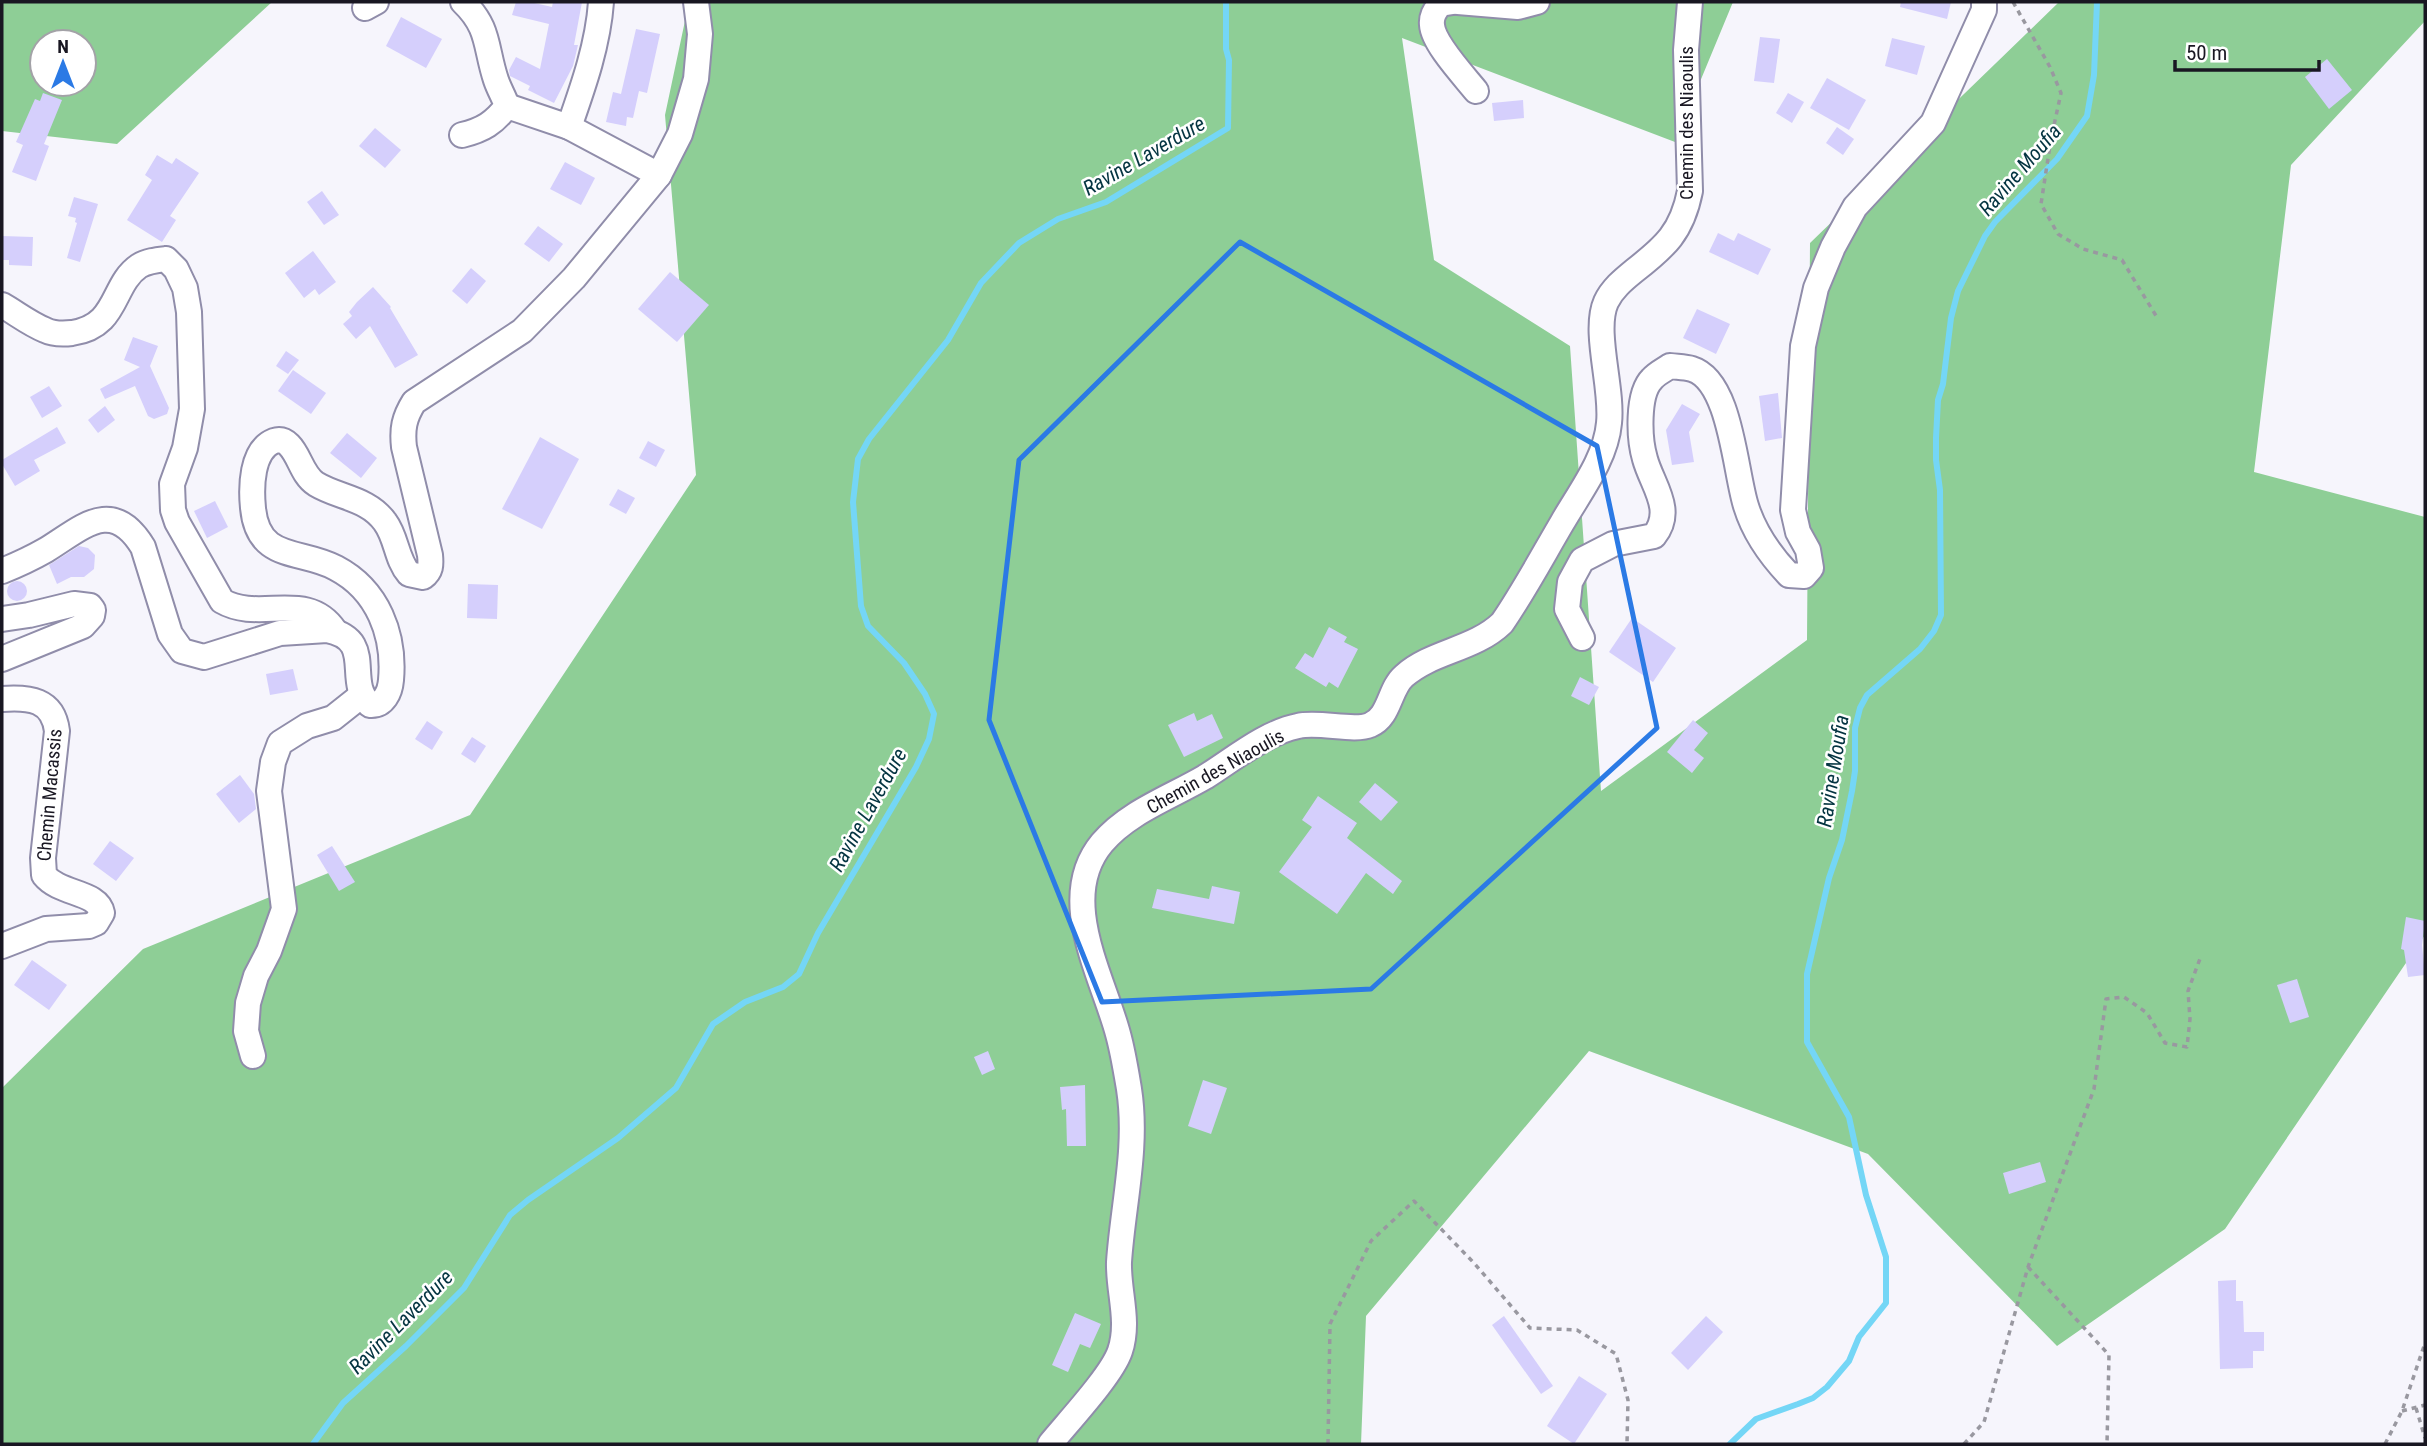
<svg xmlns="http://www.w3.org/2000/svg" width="2427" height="1446" viewBox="0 0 2427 1446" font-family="'Roboto Condensed',sans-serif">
<rect width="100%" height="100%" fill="#f6f5fc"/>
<!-- forest -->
<g fill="#8ece96" fill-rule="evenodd">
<path d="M2 2H272L117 144 2 131ZM42 42H84V84H42Z"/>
<polygon points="689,2 1733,2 1675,142 1402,38 1434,260 1570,346 1601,791 1807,640 1810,243 2059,2 2425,2 2425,21 2291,165 2254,472 2425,517 2425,935 2225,1229 2057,1346 1868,1154 1589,1051 1366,1316 1361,1444 2,1444 2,1088 143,949 470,815 696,475 665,115"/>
</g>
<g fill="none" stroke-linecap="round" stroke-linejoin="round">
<!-- stream -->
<g stroke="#74d6f6" stroke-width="6">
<polyline points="313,1444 343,1403 406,1346 464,1288 510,1215 528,1200 618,1138 676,1088 713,1024 745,1002 783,987 799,974 818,933 916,767 929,739 934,714 925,694 904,663 868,626 861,606 853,502 858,459 869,439 948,340 981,283 1019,243 1058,219 1106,202 1228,128 1229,60 1226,49 1226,2"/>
<polyline points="1730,1444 1756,1419 1798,1404 1813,1398 1827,1387 1849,1361 1859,1337 1886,1303 1886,1257 1866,1195 1849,1117 1807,1042 1807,974 1829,878 1842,840 1852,791 1855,771 1855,728 1860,708 1867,695 1920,649 1934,631 1941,615 1940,490 1936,460 1936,438 1938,400 1943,384 1951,318 1958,291 1985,236 1995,222 2057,159 2087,116 2094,75 2097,2"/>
</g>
</g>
<!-- building -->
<g fill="#d5cffc">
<polygon points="516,2 530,2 552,7 553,2 582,2 574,45 578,45 573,66 554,103 528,90 530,86 510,76 509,70 516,57 540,69 549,24 512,15"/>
<polygon points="1901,2 1951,2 1947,19 1900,7"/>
<polygon points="401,17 442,39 426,68 386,46"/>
<polygon points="636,29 660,34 647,93 639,91 633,118 627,117 626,126 606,122 613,92 621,94"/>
<polygon points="1760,37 1780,39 1774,83 1754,81"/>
<polygon points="1892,38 1925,46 1917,75 1885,66"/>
<polygon points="2327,59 2352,90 2329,109 2305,77"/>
<polygon points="1827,78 1866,100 1849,130 1810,108"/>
<polygon points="43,93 62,100 44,144 49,146 36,181 12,172 23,145 16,142 20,133 35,99 40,101"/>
<polygon points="1788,93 1804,102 1792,123 1776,113"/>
<polygon points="1523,100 1524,118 1494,121 1492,103"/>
<polygon points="1837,127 1854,139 1843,155 1826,143"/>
<polygon points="375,128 401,150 385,168 359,146"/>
<polygon points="157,155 172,164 176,158 199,173 170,216 176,220 162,242 127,220 152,180 145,175"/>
<polygon points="565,162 595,178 581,205 550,189"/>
<polygon points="322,191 339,215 324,225 307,202"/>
<polygon points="74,197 98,204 80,262 67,258 77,223 75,222 76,218 68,216"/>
<polygon points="538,226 563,244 549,262 524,244"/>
<polygon points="1718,233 1734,241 1738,233 1771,249 1758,275 1709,252"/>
<polygon points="2,236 33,237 32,266 9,265 9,260 2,260"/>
<polygon points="313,251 336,282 319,295 315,289 304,298 285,273"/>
<polygon points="471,268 486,281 467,304 452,291"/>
<polygon points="670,272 709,305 677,342 638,309"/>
<polygon points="373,287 391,307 390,308 418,355 395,368 370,326 356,339 343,324 352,316 349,312 357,302"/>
<polygon points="1697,309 1730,324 1716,354 1683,338"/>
<polygon points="133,337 158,346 150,366 169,408 167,414 154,419 148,416 135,386 105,399 100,389 140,367 124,360"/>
<polygon points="286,351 299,360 288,374 276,366"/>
<polygon points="293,370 326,393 311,414 278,391"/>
<polygon points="49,386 62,406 42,418 30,397"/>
<polygon points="1778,393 1782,438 1765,441 1759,396"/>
<polygon points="1682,404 1700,414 1689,432 1694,462 1672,465 1666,430"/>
<polygon points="105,406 115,420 98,433 88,420"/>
<polygon points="57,427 66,443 34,460 40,471 15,486 2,464 2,460"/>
<polygon points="347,433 377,458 361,478 330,453"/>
<polygon points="540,437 579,459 542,529 502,509"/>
<polygon points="648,441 665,450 656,467 639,458"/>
<polygon points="618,489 635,498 626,514 609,505"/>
<polygon points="215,501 228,527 207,538 194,511"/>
<polygon points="79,546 88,548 95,555 94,569 84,577 71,577 57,584 49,565"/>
<circle cx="17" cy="591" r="10"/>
<polygon points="468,584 498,585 497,619 467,618"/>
<polygon points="1632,618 1676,648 1653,682 1609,652"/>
<polygon points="1329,627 1347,637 1344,642 1358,649 1338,688 1329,682 1326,687 1295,668 1305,653 1313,658"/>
<polygon points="293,669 298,690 270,695 266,674"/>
<polygon points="1580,677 1599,687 1589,705 1571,696"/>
<polygon points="1194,713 1197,721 1212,714 1223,738 1184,757 1168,725"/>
<polygon points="1693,720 1708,733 1694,750 1704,758 1692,773 1667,752"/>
<polygon points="427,721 443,732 432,750 415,739"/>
<polygon points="472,737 486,746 475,763 461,754"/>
<polygon points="240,775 254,794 256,809 239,823 216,794"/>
<polygon points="1375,783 1398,802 1381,821 1359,802"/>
<polygon points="1318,796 1357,823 1347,838 1402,881 1393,894 1366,873 1337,914 1279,872 1312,827 1302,820"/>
<polygon points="110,841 134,858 116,881 93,864"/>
<polygon points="332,846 355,882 339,891 317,855"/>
<polygon points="1212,886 1240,892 1234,924 1152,908 1157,889 1209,899"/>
<polygon points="2406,917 2425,921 2422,945 2425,975 2408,977 2404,950 2401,949"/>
<polygon points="32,960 67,985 49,1010 14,985"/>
<polygon points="2297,979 2309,1017 2290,1023 2277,985"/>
<polygon points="988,1051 995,1069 982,1075 974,1057"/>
<polygon points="1203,1080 1227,1088 1211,1134 1188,1126"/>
<polygon points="1085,1085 1086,1146 1067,1146 1066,1109 1062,1110 1060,1087"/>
<polygon points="2040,1162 2046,1182 2009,1194 2003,1173"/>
<polygon points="2236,1280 2236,1301 2243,1301 2244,1332 2264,1332 2264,1351 2253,1351 2253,1368 2220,1369 2218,1281"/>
<polygon points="1075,1313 1101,1324 1090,1348 1080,1344 1068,1372 1052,1365"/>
<polygon points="1504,1316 1553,1386 1541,1394 1492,1325"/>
<polygon points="1706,1316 1723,1332 1688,1370 1671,1353"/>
<polygon points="1579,1376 1607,1394 1574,1444 1547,1426"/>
</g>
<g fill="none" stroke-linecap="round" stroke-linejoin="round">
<!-- minor casing -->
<g stroke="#908daa" stroke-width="28">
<g id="minor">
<path d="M1453 2 1440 4C1435 11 1431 16 1432 25 1433 43 1464 76 1476 91"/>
<polyline points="1458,2 1518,7 1537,2"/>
<polyline points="365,8 376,2"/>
<polyline points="507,106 569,127 659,175"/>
<path d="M569 127C583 87 598 45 601 2"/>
<path d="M462 135C483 130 494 123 507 106 504 97 499 89 496 80 485 47 490 28 463 2"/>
<path d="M2 305C16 313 30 324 45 330 53 334 63 334 72 333 119 326 111 285 139 266 147 261 157 260 166 259L176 269 185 288 189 312 192 409 185 448 172 484 173 510 177 522 222 601C260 623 307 589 335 631"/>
<path d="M2 571C17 565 32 558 46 550 82 528 112 496 143 547L170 634 182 651 204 657 280 633 327 630C377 640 344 681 370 705 384 706 390 692 391 680 395 635 378 590 336 568 301 549 258 562 253 508 251 488 251 450 274 441 280 439 285 441 289 445 300 456 302 475 316 484 339 498 368 498 385 522 397 538 396 559 409 574L423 577C431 571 431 565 430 555L404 447C402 429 404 418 414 402L522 331 574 278 659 175 680 134 696 79 700 34 696 2"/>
<polyline points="2,619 29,615 74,604 90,606 93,610 92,616 83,626 2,659"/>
<path d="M1582 638 1567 609 1570 582 1582 560 1613 544 1654 536C1675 510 1652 485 1645 459 1639 439 1637 394 1652 379 1656 374 1664 370 1670 366 1677 367 1685 367 1692 369 1731 381 1735 472 1746 506 1754 532 1771 556 1789 575L1804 576 1811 568 1808 550 1798 532 1793 510 1803 346 1816 288 1833 247 1855 207 1933 123 1984 10V2"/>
<path d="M2 699C29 697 53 699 57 731L43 858 44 875C60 895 98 891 102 913L96 923 89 926 46 929 2 946"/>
<polyline points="253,1056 246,1031 248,1003 256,976 269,951 284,909 269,791 273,762 280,743 307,726 333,718 362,695"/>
<path d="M1050 1444C1068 1422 1112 1375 1120 1351 1130 1321 1118 1291 1119 1262 1123 1204 1138 1147 1129 1089 1126 1071 1123 1052 1118 1034 1103 977 1056 898 1102 843 1128 812 1171 797 1205 777 1234 759 1264 733 1298 726 1319 721 1354 732 1370 725 1390 717 1389 689 1404 676 1432 651 1474 650 1502 623 1524 591 1542 557 1562 523 1579 493 1606 459 1609 423 1613 388 1593 331 1606 302 1612 289 1623 280 1634 271 1665 247 1682 232 1690 191L1686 50 1690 2"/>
</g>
</g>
<!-- path -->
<g stroke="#9998a0" stroke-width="3.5" stroke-dasharray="5 5" stroke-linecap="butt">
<polyline points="2013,2 2050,67 2061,93 2051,139 2041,204 2058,234 2083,249 2122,260 2158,319"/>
<polyline points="2028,1267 2109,1355 2107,1444"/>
<polyline points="2416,1408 2425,1438"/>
<polyline points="2402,1411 2425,1405"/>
<polyline points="1328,1444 1330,1324 1371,1241 1414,1201 1474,1263 1530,1328 1577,1330 1616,1354 1628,1400 1627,1444"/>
<polyline points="1964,1444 1984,1422 2028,1267 2094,1089 2106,999 2124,997 2147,1013 2165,1043 2187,1047 2190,1019 2188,991 2201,956"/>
<polyline points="2385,1444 2402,1411 2425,1343"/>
</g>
<!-- minor -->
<use href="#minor" stroke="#fff" stroke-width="24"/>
</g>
<!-- marked area -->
<path fill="none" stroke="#2b7ae5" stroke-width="5" stroke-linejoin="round" d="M1240 242 1597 446 1657 728 1371 989 1102 1002 989 720 1019 460Z"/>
<g text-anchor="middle" stroke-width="5" stroke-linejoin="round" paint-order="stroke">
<!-- street labels -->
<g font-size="19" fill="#191722" stroke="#fff">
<text transform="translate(1686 123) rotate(-90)" y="7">Chemin des Niaoulis</text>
<text transform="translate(1215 771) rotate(-29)" y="7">Chemin des Niaoulis</text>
<text transform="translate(49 795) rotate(-85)" y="7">Chemin Macassis</text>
</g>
<!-- water labels -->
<g font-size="21" font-style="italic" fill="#043441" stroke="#fff">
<text transform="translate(1144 156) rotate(-30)" y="7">Ravine Laverdure</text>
<text transform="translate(2020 170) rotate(-49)" y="7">Ravine Moufia</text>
<text transform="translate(1833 771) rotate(-81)" y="7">Ravine Moufia</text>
<text transform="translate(868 810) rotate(-61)" y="7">Ravine Laverdure</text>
<text transform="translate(401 1322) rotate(-45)" y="7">Ravine Laverdure</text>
</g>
</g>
<!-- border -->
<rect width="2427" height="1446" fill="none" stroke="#191722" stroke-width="7"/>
<!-- north arrow -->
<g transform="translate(63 63)"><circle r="33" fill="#ffffff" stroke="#a3a2a7" stroke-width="2"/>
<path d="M0-5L12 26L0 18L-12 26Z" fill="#2b7ae5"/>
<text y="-10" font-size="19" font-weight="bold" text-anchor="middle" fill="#191722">N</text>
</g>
<!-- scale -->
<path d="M2175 60v10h144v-10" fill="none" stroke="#191722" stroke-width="3.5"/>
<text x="2186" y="60" font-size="21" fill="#191722" stroke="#ffffff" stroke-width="5" paint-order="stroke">50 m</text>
</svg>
